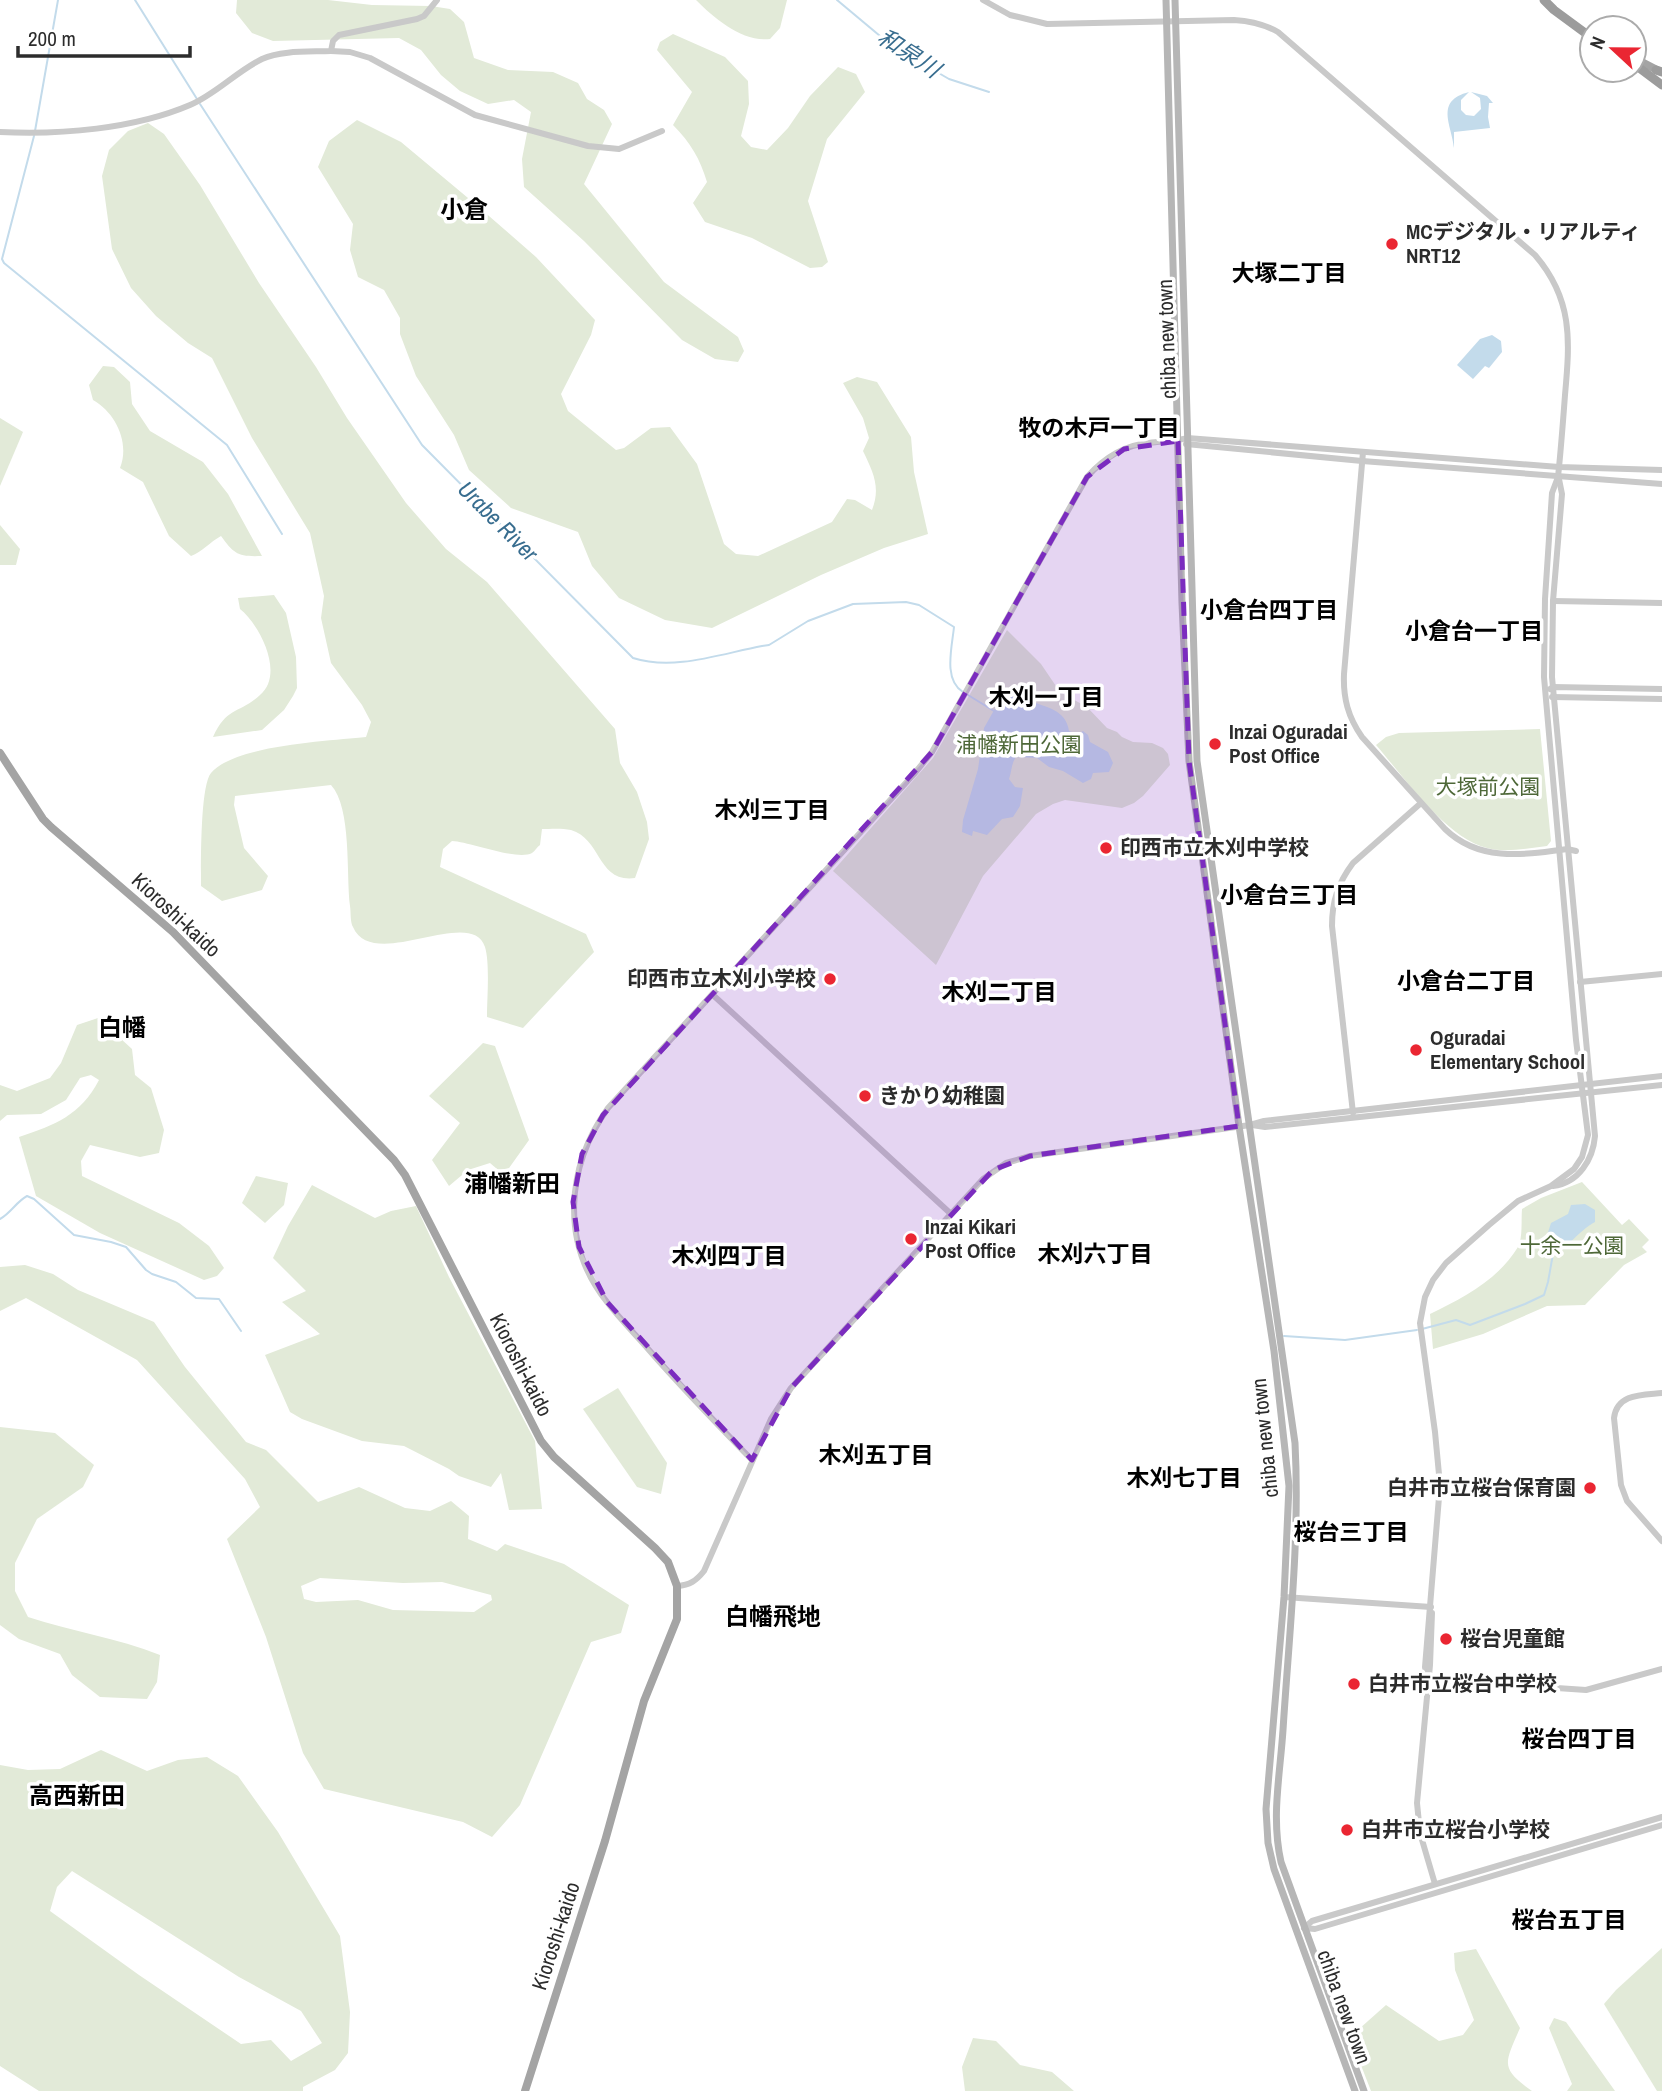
<svg xmlns="http://www.w3.org/2000/svg" width="1662" height="2091" viewBox="0 0 1662 2091" font-family="'Archivo Narrow','Noto Sans JP',sans-serif">
<rect width="100%" height="100%" fill="#fff"/>
<!-- green -->
<g fill="#e2ead8" fill-rule="evenodd">
<polygon points="237,0 328,0 372,5 431,6 450,9 464,22 474,58 508,70 553,72 578,83 587,99 604,110 612,124 584,184 664,282 738,337 744,351 738,362 715,359 682,340 584,241 524,187 522,159 531,112 514,100 488,104 460,91 441,75 421,50 399,38 273,41 252,33 236,13"/>
<path d="M696 0H787L780 28 770 39C742 42 715 19 696 0Z"/>
<path d="M673 34 725 57 748 81 749 104 741 136 751 147 767 150 788 128 810 96 838 67 856 74 865 92 827 139 808 201 828 262 822 267 810 268 752 238 705 222 693 203 707 182C700 159 691 143 673 125L692 92 657 50 660 42Z"/>
<path d="M357 120 401 142 474 203 536 257 595 320 591 335 561 394 568 411 616 450 624 448 651 428 670 427 697 464 724 544 736 554 758 556 832 522 847 499 855 500 872 510C881 487 873 472 863 451L869 438 863 418 843 383 857 377 877 382 911 437 914 472 928 534 884 548 821 575 712 628 665 620 619 598 592 566 578 532 511 508 469 470 454 435 416 376 400 334V318L384 290 358 277 350 250 353 224 318 167 329 141Z"/>
<path d="M148 123 164 134 200 185 259 283 316 367 347 418 406 503 446 549 487 582 615 729 620 763 637 792 647 822 649 839 635 878C597 883 602 839 571 830 562 828 550 829 542 829L540 845C537 847 535 851 532 853 517 861 471 842 452 841L443 849 440 867 586 934 594 952 523 1028 487 1017C487 999 490 963 485 947 471 905 373 973 353 927 350 922 351 912 350 906 346 875 352 808 331 785L235 796 234 805 244 848 268 876 262 890 222 901 201 886C201 866 200 786 211 773 234 745 329 741 366 737L371 722 362 705 331 663 321 618 324 596 310 533 252 438 212 358 188 343 156 316 131 288 112 249 102 176 109 150 128 131Z"/>
<path d="M103 366 114 367 130 382 132 404 150 431 203 462 228 494 262 556C238 557 234 554 221 536 210 542 202 552 191 556L169 536 143 482 120 468C130 443 116 413 93 400L89 385Z"/>
<polygon points="0,418 23,432 0,486"/>
<polygon points="0,525 20,549 16,565 0,565"/>
<path d="M274 595 286 613 296 657 297 688 293 696 284 710 262 730 213 737C227 706 239 714 260 695 285 674 260 625 240 609L238 598Z"/>
<polygon points="1007,630 1041,664 1060,692 1087,707 1107,728 1117,732 1122,737 1133,742 1152,743 1163,748 1168,754 1170,765 1143,796 1134,803 1122,808 1065,800 1053,804 1036,814 983,876 936,965 833,871 933,758"/>
<path d="M1540 729 1551 841 1547 846C1528 848 1506 853 1487 848 1446 838 1404 777 1376 745L1386 737 1399 733Z"/>
<path d="M98 1018 132 1049 135 1075 151 1088 164 1130 159 1153 140 1157 90 1145 81 1161 82 1176 179 1223 209 1246 224 1268 217 1276 204 1280 100 1233 36 1196 19 1137C55 1125 81 1115 99 1080L91 1075 80 1078 66 1100 41 1114 7 1115 0 1121V1085L17 1091 50 1078 61 1063 77 1025Z"/>
<polygon points="483,1043 495,1046 529,1140 504,1175 490,1163 468,1170 449,1186 432,1160 460,1123 429,1096"/>
<polygon points="256,1176 288,1183 284,1205 265,1223 242,1203"/>
<path d="M1582 1182 1622 1225 1629 1219 1649 1240 1642 1247 1647 1252 1624 1265 1585 1305 1547 1306 1483 1334 1433 1349 1430 1314C1463 1298 1498 1280 1518 1247 1523 1238 1521 1220 1522 1209L1541 1198Z"/>
<polygon points="312,1185 375,1218 391,1211 416,1206 449,1277 535,1441 542,1509 509,1510 501,1473 491,1487 459,1476 449,1469 404,1446 362,1441 302,1419 290,1412 265,1355 320,1334 282,1302 306,1291 273,1258 288,1226"/>
<path d="M25 1265 53 1274 78 1290 154 1322 185 1367 246 1442 266 1450 318 1502 359 1487 405 1508 430 1511 451 1501 469 1516 468 1539 497 1551 505 1544 564 1564 629 1605 621 1633 591 1642 520 1805 492 1837 463 1822 324 1789 303 1753 266 1637 227 1539 260 1507 245 1479 137 1360 26 1298 0 1311V1267ZM320 1578 403 1583 442 1582 491 1595 492 1600 474 1612 393 1610 358 1600 316 1602 304 1599 301 1586Z"/>
<polygon points="618,1388 667,1463 661,1494 637,1487 583,1409"/>
<path d="M0 1427 55 1433 94 1465 83 1487 37 1519 15 1563V1591L28 1617C71 1631 117 1638 160 1655L157 1682 147 1699 100 1697 72 1675 60 1654 19 1639 0 1625Z"/>
<path d="M101 1750 147 1771 178 1760 207 1757 238 1776 278 1832 340 1936 350 2012 348 2053 335 2070 303 2087V2091H39L0 2066V1765L28 1770 60 1769ZM72 1871 239 1977 301 2011 322 2043 291 2061 271 2040 241 2044 139 1975 50 1911 57 1887Z"/>
<polygon points="1662,1948 1662,2091 1657,2091 1604,2004 1616,1990"/>
<path d="M1476 1949 1520 2028C1505 2063 1499 2068 1532 2091H1371L1350 2037 1386 2005 1439 2041 1463 2035 1474 2020 1455 1970 1454 1953Z"/>
<polygon points="1554,2018 1566,2022 1615,2091 1567,2091 1572,2084 1549,2028"/>
<polygon points="973,2038 996,2041 1020,2065 1052,2072 1074,2091 965,2091 962,2067"/>
</g>
<!-- water -->
<g fill="#c3dbeb">
<path d="M1469 92 1461 100V110L1466 115 1474 116 1481 109 1480 98 1471 92 1487 96 1493 103H1489L1488 117 1490 128 1454 132V148C1452 125 1434 101 1469 92Z"/>
<polygon points="1492,335 1501,341 1502,352 1489,368 1485,366 1473,379 1457,365 1480,339"/>
<path d="M1019 686 1026 691 1029 700C1046 708 1066 709 1069 731L1078 734 1083 731 1088 735 1090 742 1108 752 1113 763 1109 772 1093 773 1091 779 1083 783 1063 771 1049 767 1037 758 1016 757C1011 764 1012 771 1009 779L1015 787 1023 788 1020 806 1013 817 1002 819 987 835 973 831 972 836 962 832 963 820 978 769 984 728 1002 696 1011 689Z"/>
<path d="M1585 1204 1595 1210V1222C1578 1231 1569 1248 1551 1254L1545 1250 1544 1245 1551 1223 1568 1214 1571 1205Z"/>
</g>
<g fill="none" stroke-linecap="round" stroke-linejoin="round">
<!-- stream -->
<g stroke="#c3dbeb" stroke-width="2">
<polyline points="135,0 197,99"/>
<polyline points="837,0 892,46 949,79 989,92"/>
<path d="M200 104 422 445 633 658C674 671 720 654 762 646L769 645 808 621 853 604 906 602 919 605 954 627C952 647 943 680 963 692"/>
<polyline points="35,131 58,0"/>
<polyline points="34,136 2,259 4,263 227,445 282,534"/>
<polyline points="968,695 994,711"/>
<path d="M0 1219C11 1213 16 1202 27 1196L34 1199 74 1235 111 1242 126 1247 146 1270 152 1274 176 1282 196 1298 219 1299 241 1331"/>
<polyline points="1422,1329 1456,1320 1470,1325 1525,1304 1544,1295 1548,1282 1553,1254"/>
<polyline points="1284,1336 1345,1340 1417,1330"/>
</g>
<!-- tertiary -->
<g stroke="#c9c9c9" stroke-width="6">
<path d="M983 0 1010 15 1047 24 1234 20C1250 21 1264 24 1278 32L1535 255C1573 299 1570 340 1565 395 1563 422 1561 449 1558 477L1552 493 1545 599 1544 677 1576 1040 1588 1135 1582 1157 1574 1169 1551 1186 1518 1201 1489 1225 1446 1263 1433 1280 1425 1297 1420 1323 1435 1432 1440 1485 1425 1667 1427 1679"/>
<polyline points="331,51 350,52 370,58 475,115 588,146 619,149 662,131"/>
<path d="M0 132C60 135 134 129 190 105 216 94 237 71 262 59 282 50 309 52 331 51L333 41 339 35 417 19 424 16 437 0"/>
<polyline points="1186,444 1362,461 1662,484"/>
<path d="M1363 452 1344 674C1343 698 1348 717 1362 737L1445 829C1479 862 1523 855 1567 849L1576 851"/>
<polyline points="1553,601 1662,603"/>
<polyline points="1550,689 1553,687 1662,689"/>
<polyline points="1552,697 1662,699"/>
<polyline points="1580,982 1662,974"/>
<polyline points="713,995 950,1213"/>
<path d="M1353 1113 1332 926C1332 901 1338 883 1353 863L1421 803"/>
<polyline points="1252,1125 1265,1127 1662,1085"/>
<path d="M1553 1186C1579 1183 1593 1159 1595 1136L1552 677 1553 601 1562 494 1559 479"/>
<path d="M1662 1393C1643 1395 1617 1393 1614 1418L1621 1485 1627 1501 1662 1541"/>
<path d="M752 1460C717 1424 682 1388 649 1350 635 1334 620 1319 607 1302 560 1243 566 1167 608 1108L914 774 932 752 1087 477C1104 458 1123 445 1149 443 1162 441 1174 442 1187 438L1559 467 1662 470"/>
<path d="M677 1586C690 1585 696 1581 704 1571L771 1419 791 1388 983 1179 1006 1163 1030 1156 1250 1125 1264 1121 1662 1076"/>
<polyline points="1284,1597 1431,1607"/>
<polyline points="1432,1613 1430,1665 1417,1803 1420,1833 1435,1884"/>
<polyline points="1427,1679 1586,1690 1662,1669"/>
<polyline points="1304,1928 1312,1921 1662,1817"/>
<polyline points="1304,1928 1315,1929 1662,1825"/>
</g>
<!-- secondary -->
<g stroke="#b6b6b6" stroke-width="7">
<polyline points="1166,0 1182,603 1189,761 1239,1126 1274,1351 1289,1486 1284,1597 1266,1809 1268,1843 1274,1869 1355,2091"/>
<path d="M1175 0 1197 761 1295 1443C1300 1539 1289 1635 1283 1730 1280 1775 1271 1818 1281 1862L1364 2091"/>
</g>
<!-- primary -->
<g stroke="#a4a4a4" stroke-width="8">
<polyline points="1634,58 1659,71"/>
<polyline points="0,753 43,819 51,827 173,932 394,1160 405,1175 541,1441 554,1457 655,1548 668,1562 677,1586 677,1619 644,1701 605,1841 525,2091"/>
</g>
<!-- trunk -->
<g stroke="#9c9c9c" stroke-width="9">
<polyline points="1544,0 1554,10 1592,38"/>
<polyline points="1634,64 1662,85"/>
<polyline points="1656,70 1662,72"/>
</g>
</g>
<!-- marked area -->
<path fill="#7b2cbf" fill-opacity="0.2" stroke="#7b2cbf" stroke-width="5" stroke-dasharray="14 9" stroke-linejoin="round" d="M1178 441 1189 761 1239 1126 1030 1156 993 1170 791 1388 752 1460 607 1302 579 1247 573 1202 582 1154 603 1115 932 752 1087 477 1124 449Z"/>
<!-- markers -->
<g fill="#ea2632" stroke="#fff" stroke-width="2.5">
<circle cx="1392" cy="244" r="7"/>
<circle cx="1215" cy="744" r="7"/>
<circle cx="1106" cy="848" r="7"/>
<circle cx="830" cy="979" r="7"/>
<circle cx="1416" cy="1050" r="7"/>
<circle cx="865" cy="1096" r="7"/>
<circle cx="911" cy="1239" r="7"/>
<circle cx="1590" cy="1488" r="7"/>
<circle cx="1446" cy="1639" r="7"/>
<circle cx="1354" cy="1684" r="7"/>
<circle cx="1347" cy="1830" r="7"/>
</g>
<g text-anchor="middle" stroke-width="7" stroke-linejoin="round" paint-order="stroke">
<!-- poi labels -->
<g font-size="21" font-weight="bold" fill="#2c2c2c" stroke="#fff" text-anchor="start">
<text x="1406" y="239">MCデジタル・リアルティ<tspan x="1406" dy="24">NRT12</tspan></text>
<text x="1229" y="739">Inzai Oguradai<tspan x="1229" dy="24">Post Office</tspan></text>
<text x="1120" y="855">印西市立木刈中学校</text>
<text x="816" y="986" text-anchor="end">印西市立木刈小学校</text>
<text x="1430" y="1045">Oguradai<tspan x="1430" dy="24">Elementary School</tspan></text>
<text x="879" y="1103">きかり幼稚園</text>
<text x="925" y="1234">Inzai Kikari<tspan x="925" dy="24">Post Office</tspan></text>
<text x="1576" y="1495" text-anchor="end">白井市立桜台保育園</text>
<text x="1460" y="1646">桜台児童館</text>
<text x="1368" y="1691">白井市立桜台中学校</text>
<text x="1361" y="1837">白井市立桜台小学校</text>
</g>
<!-- street labels -->
<g font-size="21" fill="#2c2c2c" stroke="#fff">
<text transform="translate(1167 339) rotate(-92)" y="7">chiba new town</text>
<text transform="translate(176 915) rotate(43)" y="7">Kioroshi-kaido</text>
<text transform="translate(521 1365) rotate(63)" y="7">Kioroshi-kaido</text>
<text transform="translate(1265 1438) rotate(-96)" y="7">chiba new town</text>
<text transform="translate(556 1936) rotate(-72)" y="7">Kioroshi-kaido</text>
<text transform="translate(1344 2007) rotate(70)" y="7">chiba new town</text>
</g>
<!-- park labels -->
<g font-size="21" fill="#4e6838" stroke="#fff">
<text x="1019" y="752">浦幡新田公園</text>
<text x="1488" y="794">大塚前公園</text>
<text x="1572" y="1253">十余一公園</text>
</g>
<!-- water labels -->
<g font-size="23" font-style="italic" fill="#386d8f" stroke="#fff">
<text transform="translate(909 53) rotate(33)" y="8">和泉川</text>
<text transform="translate(498 521) rotate(45)" y="8">Urabe River</text>
</g>
<!-- neighbourhood labels -->
<g font-size="23" font-weight="bold" fill="#000" stroke="#fff">
<text x="1289" y="281">大塚二丁目</text>
<text x="1099" y="436">牧の木戸一丁目</text>
<text x="1269" y="618">小倉台四丁目</text>
<text x="1474" y="639">小倉台一丁目</text>
<text x="1046" y="705">木刈一丁目</text>
<text x="772" y="818">木刈三丁目</text>
<text x="1289" y="903">小倉台三丁目</text>
<text x="1466" y="989">小倉台二丁目</text>
<text x="999" y="1000">木刈二丁目</text>
<text x="1095" y="1262">木刈六丁目</text>
<text x="729" y="1264">木刈四丁目</text>
<text x="876" y="1463">木刈五丁目</text>
<text x="1184" y="1486">木刈七丁目</text>
<text x="1351" y="1540">桜台三丁目</text>
<text x="1579" y="1747">桜台四丁目</text>
<text x="1569" y="1928">桜台五丁目</text>
</g>
<!-- quarter labels -->
<g font-size="24" font-weight="bold" fill="#000" stroke="#fff">
<text x="464" y="218">小倉</text>
<text x="122" y="1036">白幡</text>
<text x="512" y="1192">浦幡新田</text>
<text x="773" y="1625">白幡飛地</text>
<text x="77" y="1804">高西新田</text>
</g>
</g>
<!-- north arrow -->
<g transform="translate(1613 49) rotate(292)"><circle r="33" fill="#ffffff" stroke="#ababab" stroke-width="2"/>
<path d="M0-5L12 26L0 18L-12 26Z" fill="#ea2632"/>
<text y="-10" font-size="19" font-weight="bold" text-anchor="middle" fill="#2c2c2c">N</text>
</g>
<!-- scale -->
<path d="M18 46v10h172v-10" fill="none" stroke="#2c2c2c" stroke-width="3.5"/>
<text x="28" y="46" font-size="21" fill="#2c2c2c" stroke="#ffffff" stroke-width="5" paint-order="stroke">200 m</text>
</svg>
